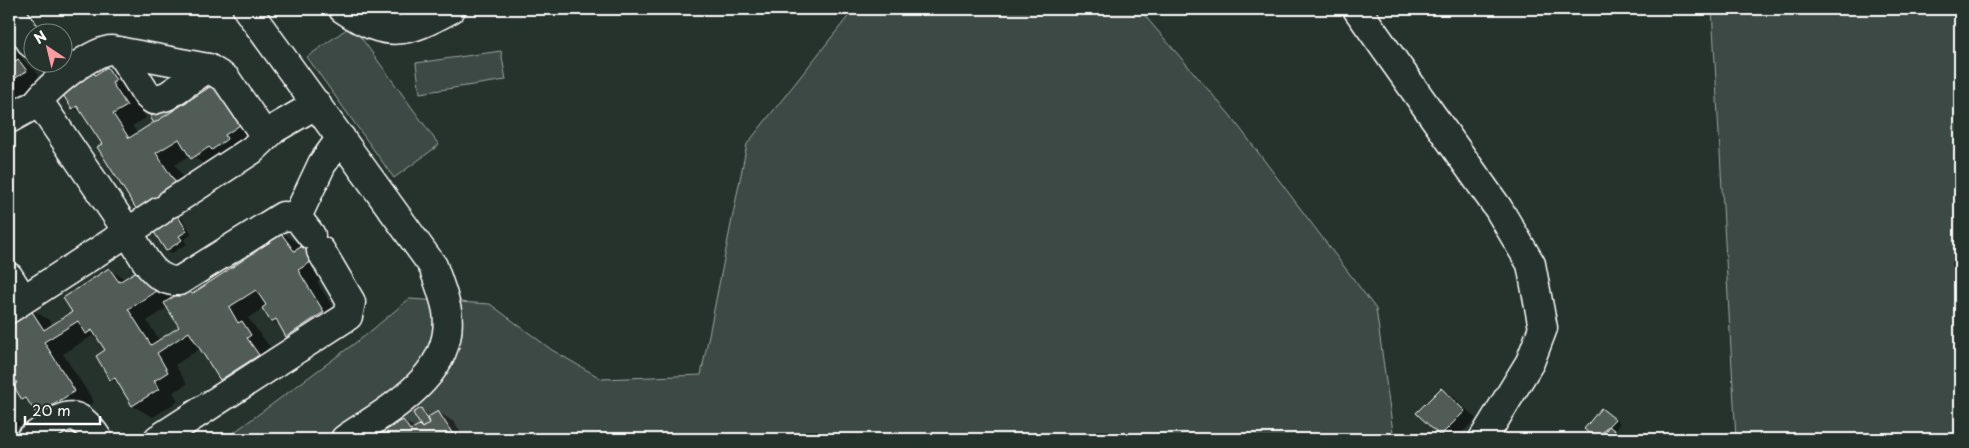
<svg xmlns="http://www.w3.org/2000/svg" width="1969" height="448" viewBox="0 0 1969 448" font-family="'Playpen Sans',sans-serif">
<rect width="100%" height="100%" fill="#26332d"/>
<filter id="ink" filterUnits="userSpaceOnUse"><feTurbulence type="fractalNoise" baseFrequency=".02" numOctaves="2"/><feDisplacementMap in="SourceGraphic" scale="10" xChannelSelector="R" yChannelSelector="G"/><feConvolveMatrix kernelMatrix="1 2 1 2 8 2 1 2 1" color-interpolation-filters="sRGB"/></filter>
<g filter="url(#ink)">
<!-- green -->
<g fill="#3e4944" stroke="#9ea4a2">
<polygon points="854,9 1139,9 1230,115 1376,309 1394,439 225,439 366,335 409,299 490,304 552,350 602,379 701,375 747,144"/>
<polygon points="1712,9 1960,9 1960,439 1736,439"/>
<polygon points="352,25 439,145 394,178 307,57"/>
<polygon points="501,51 506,80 420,93 416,63"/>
</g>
<!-- shadow -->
<g fill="#0007" fill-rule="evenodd">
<polygon points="380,9 411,9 398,16"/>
<polygon points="9,21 30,40 16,49 26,64 35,70 42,81 9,101"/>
<polygon points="107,69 127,80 131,95 146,118 132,126 138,134 205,83 262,135 212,169 190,155 175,165 196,197 176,209 192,234 184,240 187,244 172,253 166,250 85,115 73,108 92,71 98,75"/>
<path d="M278 230 300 245 323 231 329 235 336 246 324 254 333 272 317 282 343 323 307 348 287 336 281 326 272 321 263 308 248 318 270 347 266 349 278 367 241 391 221 379 201 348 175 365 187 384 173 392 178 401 153 417 133 406 121 385 111 379 107 350 101 341 92 336 63 354 94 402 58 426 38 414 31 404 23 399 15 386 9 390V322L29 308 49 320 53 326 74 313 109 270 126 279 163 280 174 297 187 289 195 294 223 275 218 269 226 264 232 268 260 250ZM168 307 181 327 160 341 147 321Z"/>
<polygon points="1441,389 1453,396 1476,419 1455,439 1449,439 1441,435"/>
<polygon points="9,409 21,425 16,427 24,439 9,439"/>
<polygon points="422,409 430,417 438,412 454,422 465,439 389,439 385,432 403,421 416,428 424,429"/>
<polygon points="1602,409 1620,423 1615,430 1624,439 1598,439 1586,429"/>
</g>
<!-- building -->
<g fill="#515c57" stroke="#fff">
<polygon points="9,53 14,62 18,59 27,71 9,82"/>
<polygon points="107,67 116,80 112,83 127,106 113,114 129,138 216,83 243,123 225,135 227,139 212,150 209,147 191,159 179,139 156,153 177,185 137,210 97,147 102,144 77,106 72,109 60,90 92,70 95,75"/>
<polygon points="205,82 208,88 154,123 150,117"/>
<polygon points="176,213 187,231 179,236 182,240 166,251 152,229"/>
<polygon points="278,229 294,251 301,247 300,244 304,241 312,255 314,260 298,270 324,312 286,337 276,319 271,322 262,308 266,305 256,290 229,307 238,323 242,321 251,335 247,338 259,355 220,380 189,332 157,353 168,372 154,381 159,389 132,406 115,378 110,380 96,356 105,350 92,330 86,334 78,321 44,342 75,391 37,415 26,398 22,400 13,385 17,383 9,371 9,320 29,307 44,330 72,312 63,298 109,268 119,282 143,267 158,290 128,309 151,345 179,327 164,303 187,288 192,294 258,250 254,244"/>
<polygon points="1441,388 1465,411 1440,436 1416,413"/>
<polygon points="421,408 430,423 422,428 413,413"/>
<polygon points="1601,408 1615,419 1596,439 1584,429"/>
<polygon points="438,411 456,439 388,439 383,432 403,420 410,430 419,425 422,428 430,423 428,417"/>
<polygon points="1609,426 1620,435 1616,439 1599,439"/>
</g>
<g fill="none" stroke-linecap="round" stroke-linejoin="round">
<!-- minor casing -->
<g stroke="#fff" stroke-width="31">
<g id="minor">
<polyline points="9,9 32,44"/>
<path d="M247 9 433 266C438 281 444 295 447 311 456 375 389 409 345 439"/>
<path d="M343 9C387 39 406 34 451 9"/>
<polyline points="1357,9 1498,208 1531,264 1543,328 1530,362 1483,439"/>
<polyline points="119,51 147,95 153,100 167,96 208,68"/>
<path d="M36 104C48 87 92 50 112 50L208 68 226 79 265 136"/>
<polyline points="9,119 36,104 44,109 128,232 9,309"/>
<polyline points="171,203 252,150 274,129 317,104"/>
<path d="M160 211 128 232C141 251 152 283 179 281L283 216 297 217 311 235"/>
<polyline points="297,217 322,164 341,138"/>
<polyline points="9,277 23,299"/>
<path d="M30 439C62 419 72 400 98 439"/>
<polyline points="158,439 348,316 351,302 321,251"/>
</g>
</g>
<!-- minor -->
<use href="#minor" stroke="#26332d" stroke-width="28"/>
</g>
</g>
<!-- margin -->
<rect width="1969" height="448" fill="none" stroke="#26332d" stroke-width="30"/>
<rect x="15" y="15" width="1939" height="418" fill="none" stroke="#fff" stroke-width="2" filter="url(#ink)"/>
<!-- north arrow -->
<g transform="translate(48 48) rotate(325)"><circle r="24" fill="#26332d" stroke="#7d8581"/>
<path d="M0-4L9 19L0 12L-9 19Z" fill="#ff9aa2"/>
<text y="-8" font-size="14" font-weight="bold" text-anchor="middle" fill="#ffffff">N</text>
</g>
<!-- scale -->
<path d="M25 416v8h75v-8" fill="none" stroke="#ffffff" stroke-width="2.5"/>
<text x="32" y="416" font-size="15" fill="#ffffff" stroke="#26332d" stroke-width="4" paint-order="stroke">20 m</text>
</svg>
